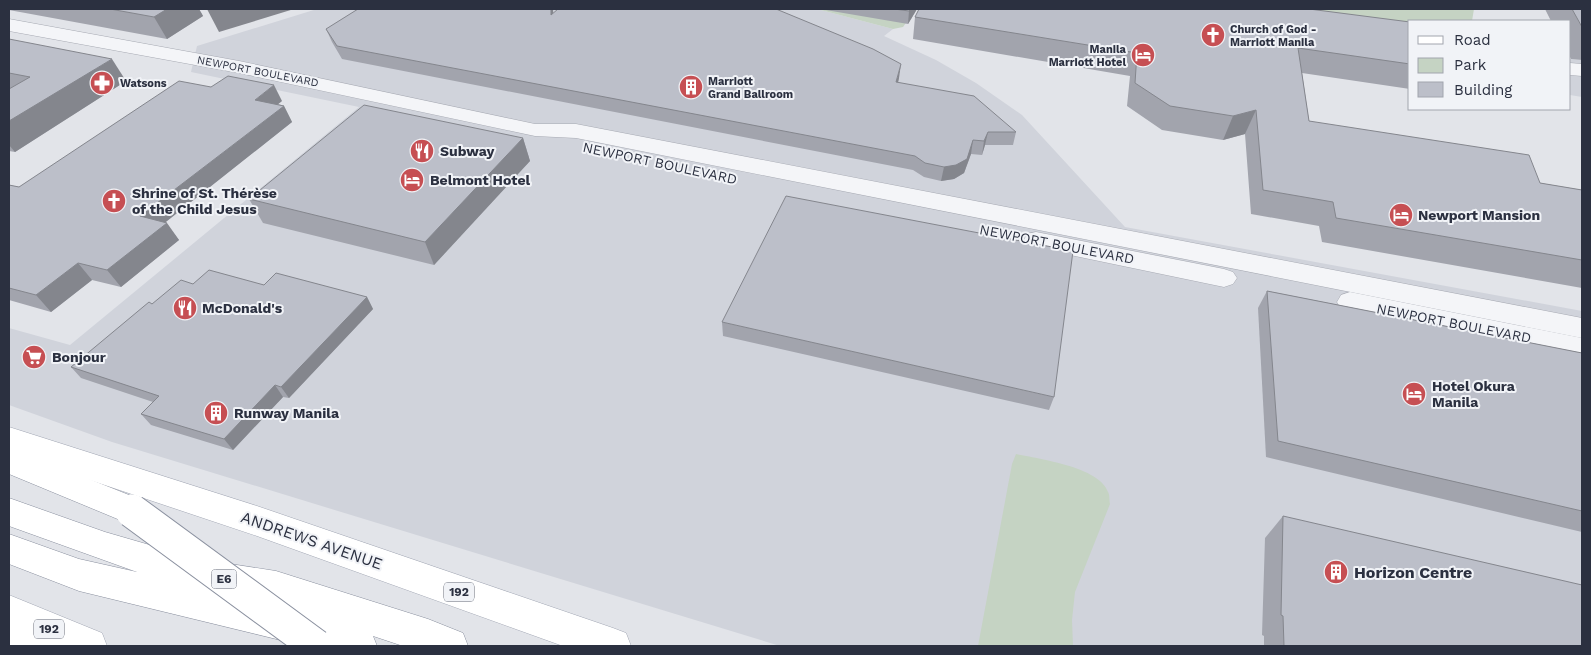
<svg xmlns="http://www.w3.org/2000/svg" width="1591" height="655" viewBox="0 0 1591 655" font-family="'Work Sans',sans-serif">
<rect width="100%" height="100%" fill="#e2e4e9"/>
<!-- built -->
<g fill="#d0d3db">
<polygon points="317,9 817,9 893,29 884,36 936,60 976,83 1022,115 1125,227 1582,311 1582,646 780,646 112,442 9,405 9,328 70,345 359,107 191,72 197,46"/>
<polygon points="1570,59 1582,60 1582,97 1570,95"/>
</g>
<!-- green -->
<g fill="#c5d3c3">
<polygon points="817,9 916,9 903,27 893,29"/>
<polygon points="1222,9 1474,9 1472,21 1410,21 1410,35"/>
<path d="M1016 454C1039 459 1100 467 1108 492 1110 495 1109 500 1110 504L1075 592 1072 620 1073 646H978L1012 464Z"/>
</g>
<g fill="none" stroke-linecap="round" stroke-linejoin="round">
<!-- minor casing -->
<g stroke="#a7aab3" stroke-width="1">
<polygon id="minor" points="1570,63 1582,64 1582,76 1570,75"/>
</g>
<!-- tertiary casing -->
<g stroke="#a7aab3" stroke-width="1">
<g id="tertiary">
<polygon points="9,19 239,61 535,124 576,124 1582,318 1582,338 576,138 535,136 239,73 9,31"/>
<polygon points="1036,232 1224,269 1233,272 1237,278 1233,284 1224,287 1027,246 1024,240 1027,234"/>
<polygon points="1350,292 1582,338 1582,359 1341,309 1337,302 1341,295"/>
</g>
</g>
<!-- primary casing -->
<g stroke="#a2a7b4" stroke-width="1">
<g id="primary">
<polygon points="9,427 257,506 613,628 626,633 631,646 563,646 257,536 9,453"/>
<polygon points="9,595 102,633 107,646 47,646 9,630"/>
</g>
</g>
<!-- motorway casing -->
<g stroke="#8a909f" stroke-width="1">
<g id="motorway">
<polygon points="9,447 144,501 148,511 144,521 132,525 9,474"/>
<polygon points="9,498 105,532 198,559 276,571 428,619 463,633 468,646 403,646 373,636 377,646 305,646 79,591 9,564 9,534 79,559 137,572 9,526"/>
<polygon points="9,609 69,633 74,646 9,645"/>
</g>
</g>
<!-- minor -->
<use href="#minor" fill="#f4f5f8" fill-rule="evenodd"/>
<!-- tertiary -->
<use href="#tertiary" fill="#f4f5f8" fill-rule="evenodd"/>
<!-- primary -->
<use href="#primary" fill="#fff" fill-rule="evenodd"/>
<!-- motorway -->
<use href="#motorway" fill="#fff" fill-rule="evenodd"/>
<!-- motorway-bridge casing -->
<g stroke="#8a909f" stroke-width="35" stroke-linecap="butt">
<polyline id="motorway-bridge" points="132,511 316,646"/>
</g>
<!-- motorway-bridge -->
<use href="#motorway-bridge" stroke="#fff" stroke-width="33"/>
</g>
<!-- wall -->
<g fill="#a2a4ad">
<polygon points="9,9 199,9 203,16 167,39 9,10"/>
<polygon points="820,9 917,9 908,24"/>
<polygon points="1545,9 1582,9 1582,60 1571,59 1570,57 1570,21 1551,21"/>
<polygon points="915,17 1410,22 1410,89 1302,73 1309,121 1540,183 1582,190 1582,288 1322,242 1319,226 1251,214 1245,134 1223,140 1162,130 1127,106 1130,76 913,39"/>
<polygon points="326,29 899,78 898,82 1016,132 1013,145 985,145 982,155 971,154 964,173 954,179 941,181 924,177 913,170 342,59 332,42"/>
<polygon points="9,39 126,81 15,152 9,151"/>
<polygon points="282,101 278,104 284,106 292,122 165,222 179,240 121,287 92,280 51,312 9,300 9,185 19,187"/>
<polygon points="523,138 530,161 434,265 263,223 249,199"/>
<polygon points="193,284 264,285 367,297 373,309 289,398 283,397 233,450 151,425 141,414 153,402 81,378 71,367 152,304"/>
<polygon points="1267,291 1582,353 1582,532 1266,457 1258,308"/>
<polygon points="722,322 1054,397 1049,410 723,336"/>
<polygon points="1283,516 1582,646 1264,646 1264,636 1262,635 1265,538"/>
</g>
<!-- shaded-wall -->
<g fill="#84868d">
<polygon points="167,9 199,9 203,16 167,39 154,17"/>
<polygon points="207,9 294,9 219,32"/>
<polygon points="551,9 553,9 554,28 551,15"/>
<polygon points="911,9 917,9 908,24 909,11"/>
<polygon points="112,59 126,81 15,152 9,145 9,121"/>
<polygon points="901,64 899,78 895,95 896,82"/>
<polygon points="274,85 282,101 263,116 255,100"/>
<polygon points="284,106 292,122 152,233 140,216"/>
<polygon points="1256,110 1245,134 1223,140 1233,116"/>
<polygon points="988,132 985,145 982,155 984,141"/>
<polygon points="523,138 530,161 434,265 425,242"/>
<polygon points="973,140 971,154 964,173 954,179 941,181 944,167"/>
<polygon points="167,223 179,240 121,287 107,270"/>
<polygon points="78,263 92,280 51,312 36,295"/>
<polygon points="367,297 373,309 289,398 281,387"/>
<polygon points="275,385 283,397 233,450 224,439"/>
</g>
<!-- building -->
<g fill="#bcbfc9" stroke="#84868d">
<polygon points="110,9 167,9 154,17"/>
<polygon points="358,9 551,9 551,15 558,9 776,9 873,49 901,64 896,82 974,96 1016,132 988,132 984,141 973,140 967,159 956,165 944,167 925,163 915,156 337,46 326,29"/>
<polygon points="894,9 911,9 909,11"/>
<polygon points="919,9 1309,9 1410,22 1410,64 1298,48 1309,121 1529,155 1540,183 1582,190 1582,260 1336,218 1333,202 1263,190 1256,110 1233,116 1170,106 1135,83 1137,53 915,17"/>
<polygon points="1572,9 1582,9 1582,27"/>
<polygon points="9,39 112,59 9,121 9,89 30,77 9,73"/>
<polygon points="228,76 274,85 255,100 284,106 140,216 167,223 107,270 78,263 36,295 9,288 9,185 19,187 179,81 211,87"/>
<polygon points="364,105 523,138 425,242 249,199"/>
<polygon points="786,196 1073,251 1054,397 722,322"/>
<polygon points="209,270 264,285 276,273 367,297 281,387 275,385 224,439 141,414 159,396 71,367 149,302 152,304 181,280 193,284"/>
<polygon points="1267,291 1582,353 1582,511 1278,441"/>
<polygon points="1283,516 1582,585 1582,646 1284,646 1283,616 1281,615"/>
</g>
<!-- icons -->
<defs>
<g id="church-disc" transform="scale(1.25)"><circle r="9.5" fill="#c64f53" stroke="#f1f3f7"/><path d="M-1.2-6h2.4v3.5h3.3v2.4h-3.3V6h-2.4V-.1h-3.3v-2.4h3.3Z" fill="#fff"/></g>
<g id="hotel-disc" transform="scale(1.25)"><circle r="9.5" fill="#c64f53" stroke="#f1f3f7"/><path d="M-6-4.5h1.5V1H6V5H4.5V3h-9V5H-6ZM-4 0a1.8 1.8 0 1 1 3.6 0ZM.5 0V-2.5h3Q6-2.5 6 0Z" fill="#fff"/></g>
<g id="pharmacy-disc" transform="scale(1.25)"><circle r="9.5" fill="#c64f53" stroke="#f1f3f7"/><path d="M-2-6h4v4h4v4h-4v4h-4v-4h-4v-4h4Z" fill="#fff"/></g>
<g id="building-disc" transform="scale(1.25)"><circle r="9.5" fill="#c64f53" stroke="#f1f3f7"/><path d="M-4-6H4V6H1V3H-1V6H-4ZM-2.5-4.3h1.7v1.8h-1.7ZM.8-4.3h1.7v1.8H.8ZM-2.5-1h1.7V.8h-1.7ZM.8-1h1.7V.8H.8Z" fill="#fff"/></g>
<g id="restaurant-disc" transform="scale(1.25)"><circle r="9.5" fill="#c64f53" stroke="#f1f3f7"/><path d="M-5-6h1v4h1v-4h1v4h1v-4h1v5L-1.5 .5V6h-2V.5L-5-1ZM5-6V6H3V1.5H1.5Q1.5-4 5-6Z" fill="#fff"/></g>
<g id="supermarket-disc" transform="scale(1.25)"><circle r="9.5" fill="#c64f53" stroke="#f1f3f7"/><path d="M-6-5.5h2.5l.6 2H6L4.5 2H-2.5L-4.4-4H-6ZM-1.5 3.2a1.3 1.3 0 1 0 .1 0ZM3 3.2a1.3 1.3 0 1 0 .1 0Z" fill="#fff"/></g>
</defs>
<g fill-rule="evenodd">
<use href="#church-disc" x="1213" y="35"/>
<use href="#hotel-disc" x="1143" y="55"/>
<use href="#pharmacy-disc" x="102" y="83"/>
<use href="#building-disc" x="691" y="87"/>
<use href="#restaurant-disc" x="422" y="151"/>
<use href="#hotel-disc" x="412" y="180"/>
<use href="#church-disc" x="114" y="201"/>
<use href="#hotel-disc" x="1401" y="215"/>
<use href="#restaurant-disc" x="185" y="308"/>
<use href="#supermarket-disc" x="34" y="357"/>
<use href="#hotel-disc" x="1414" y="394"/>
<use href="#building-disc" x="216" y="413"/>
<use href="#building-disc" x="1336" y="572"/>
</g>
<g text-anchor="middle" stroke-width="4" stroke-linejoin="round" paint-order="stroke">
<!-- far-poi labels -->
<g font-size="11" font-weight="bold" fill="#2b3040" stroke="#f1f3f7" text-anchor="start">
<text x="1230" y="33">Church of God -<tspan x="1230" dy="13">Marriott Manila</tspan></text>
<text x="1126" y="53" text-anchor="end">Manila<tspan x="1126" dy="13">Marriott Hotel</tspan></text>
<text x="708" y="85">Marriott<tspan x="708" dy="13">Grand Ballroom</tspan></text>
<text x="120" y="87">Watsons</text>
</g>
<!-- far-street labels -->
<g font-size="11" fill="#2b3040" stroke="#f1f3f7">
<text transform="translate(258 71) rotate(11)" y="4">NEWPORT BOULEVARD</text>
</g>
<!-- shield labels -->
<g fill="#f1f3f7" stroke="#666a77" stroke-width="1">
<rect x="211.5" y="569.5" width="25" height="19" rx="4"/>
<rect x="444" y="582.5" width="30" height="19" rx="4"/>
<rect x="34" y="619.5" width="30" height="19" rx="4"/>
</g>
<g font-size="12" font-weight="bold" fill="#2b3040">
<text x="224" y="583">E6</text>
<text x="459" y="596">192</text>
<text x="49" y="633">192</text>
</g>
<!-- poi labels -->
<g font-size="14" font-weight="bold" fill="#2b3040" stroke="#f1f3f7" text-anchor="start">
<text x="440" y="156">Subway</text>
<text x="430" y="185">Belmont Hotel</text>
<text x="132" y="198">Shrine of St. Thérèse<tspan x="132" dy="16">of the Child Jesus</tspan></text>
<text x="1418" y="220">Newport Mansion</text>
<text x="202" y="313">McDonald's</text>
<text x="52" y="362">Bonjour</text>
<text x="1432" y="391">Hotel Okura<tspan x="1432" dy="16">Manila</tspan></text>
<text x="234" y="418">Runway Manila</text>
</g>
<!-- street labels -->
<g font-size="14" fill="#2b3040" stroke="#f1f3f7">
<text transform="translate(660 163) rotate(12)" y="5">NEWPORT BOULEVARD</text>
<text transform="translate(1057 244) rotate(11)" y="5">NEWPORT BOULEVARD</text>
<text transform="translate(1454 323) rotate(11)" y="5">NEWPORT BOULEVARD</text>
</g>
<!-- near-street labels -->
<g font-size="16" fill="#2b3040" stroke="#f1f3f7">
<text transform="translate(312 540) rotate(19)" y="6">ANDREWS AVENUE</text>
</g>
<!-- near-poi labels -->
<g font-size="16" font-weight="bold" fill="#2b3040" stroke="#f1f3f7" text-anchor="start">
<text x="1354" y="578">Horizon Centre</text>
</g>
</g>
<!-- border -->
<rect width="1591" height="655" fill="none" stroke="#2b3040" stroke-width="20"/>
<!-- legend -->
<rect x="1408" y="20" width="162" height="90" fill="#f1f3f7" stroke="#a2a5ae"/>
<rect x="1418" y="36" width="25" height="8" fill="#ffffff" stroke="#a2a5ae"/>
<text x="1454" y="45" font-size="15" fill="#2b3040">Road</text>
<rect x="1418" y="58" width="25" height="15" fill="#c5d3c3" stroke="#a2a5ae"/>
<text x="1454" y="70" font-size="15" fill="#2b3040">Park</text>
<rect x="1418" y="82" width="25" height="15" fill="#bcbfc9" stroke="#a2a5ae"/>
<text x="1454" y="95" font-size="15" fill="#2b3040">Building</text>
</svg>
